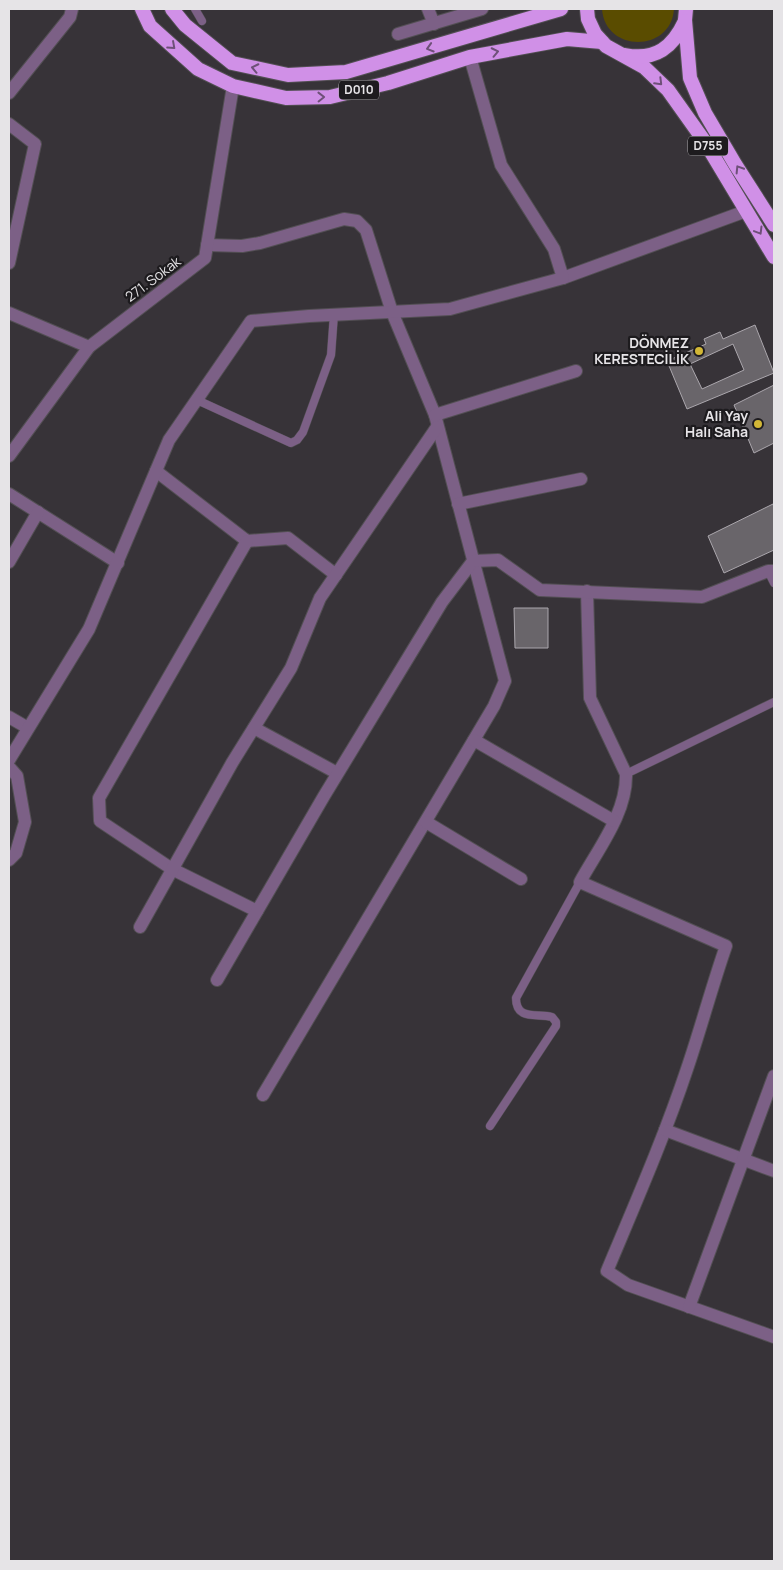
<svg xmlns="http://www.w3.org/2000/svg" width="783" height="1570" viewBox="0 0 783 1570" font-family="Manrope,sans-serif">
<rect width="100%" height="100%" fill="#373338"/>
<!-- green -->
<path fill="#5a4c00" d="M602 9H674C671 53 605 53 602 9Z"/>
<!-- building -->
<g fill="#69656a" stroke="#aba7ad" fill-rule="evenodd">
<path d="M755 325 774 373 687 409 667 361 706 344 704 339 720 332 723 339ZM733 344 744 370 702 389 690 364Z"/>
<polygon points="774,385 774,443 754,453 734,405"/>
<polygon points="773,504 774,508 774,550 724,573 708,536"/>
<polygon points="514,608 548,608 548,648 515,648"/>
</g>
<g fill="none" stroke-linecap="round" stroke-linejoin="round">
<!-- service casing -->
<g stroke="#534f54" stroke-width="9">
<g id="service">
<polyline points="195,9 202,21"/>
<polyline points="197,400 291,443 297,440 303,432 331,355 334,314"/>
<polyline points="768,571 774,583"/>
<polyline points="626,774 774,702"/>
<path d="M490 1126 556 1026V1022L552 1017C537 1013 516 1021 516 998L580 882"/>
</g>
</g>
<!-- minor casing -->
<g stroke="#534f54" stroke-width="14">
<g id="minor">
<polyline points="428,9 434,24"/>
<polyline points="398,34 482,9"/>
<polyline points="9,93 70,17 72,9"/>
<polyline points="9,124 35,144 9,263"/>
<polyline points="207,245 242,246 260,243 344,219 357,221 366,230 392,312 435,415 505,681 494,706 263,1095"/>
<polyline points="563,278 746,211"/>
<polyline points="9,313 89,347"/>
<polyline points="435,415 576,371"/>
<polyline points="9,456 89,347 205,258 233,86"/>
<polyline points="156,471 247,541 288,538 336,575"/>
<polyline points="9,494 118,563"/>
<polyline points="458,504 581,479"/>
<polyline points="247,541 99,798 100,821 172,869 257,911"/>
<polyline points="9,562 38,512"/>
<path d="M587 591 590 698 626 774C627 813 598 849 580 882L726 946C712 986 701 1028 687 1069 664 1138 635 1204 607 1271L628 1285 774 1337"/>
<polyline points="9,717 28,728"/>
<polyline points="254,728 337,773"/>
<polyline points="474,740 614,821"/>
<polyline points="9,760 89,629 169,440 251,321 309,316 450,309 563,278 554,249 501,165 470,57"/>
<polyline points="9,767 17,776 25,822 16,853 9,860"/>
<polyline points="426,822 521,879"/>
<polyline points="140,927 232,763 291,668 320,598 437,427"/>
<polyline points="217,980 324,796 442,602 473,561 498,560 540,590 702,597 768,571 774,571"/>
<polyline points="665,1130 774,1171"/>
<polyline points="689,1307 774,1076"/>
</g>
</g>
<!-- trunk casing -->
<g stroke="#534f54" stroke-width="16">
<g id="trunk">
<polyline points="142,9 150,26 198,69 233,86 286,98 330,97 388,83 470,57 567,39 602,42"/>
<polyline points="172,9 185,25 232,63 288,75 346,72 561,9"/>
<polyline points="587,9 588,19 595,34 606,46 644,67 668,90 705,142 774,257"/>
<polyline points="686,9 685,20 690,78 705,113 735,164 774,225"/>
<path d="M625 55C656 61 673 47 685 21"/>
</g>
</g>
<!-- service -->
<use href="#service" stroke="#7c6086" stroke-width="8"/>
<!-- minor -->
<use href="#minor" stroke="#7c6086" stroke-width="12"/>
<!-- trunk -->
<use href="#trunk" stroke="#d090e7" stroke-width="14"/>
</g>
<!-- one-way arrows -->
<defs><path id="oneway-chevron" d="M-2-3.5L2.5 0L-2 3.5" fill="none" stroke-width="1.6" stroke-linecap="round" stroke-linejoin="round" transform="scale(1.25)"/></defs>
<g stroke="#6e5078">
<use href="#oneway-chevron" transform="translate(172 46) rotate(42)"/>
<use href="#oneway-chevron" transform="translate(430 48) rotate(163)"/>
<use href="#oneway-chevron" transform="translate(495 52) rotate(-12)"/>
<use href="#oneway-chevron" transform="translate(255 68) rotate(-168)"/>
<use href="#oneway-chevron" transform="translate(659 82) rotate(45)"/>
<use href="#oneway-chevron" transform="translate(321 97) rotate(-1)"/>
<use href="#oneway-chevron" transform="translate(739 169) rotate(-122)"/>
<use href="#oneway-chevron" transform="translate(759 231) rotate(59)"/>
</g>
<!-- markers -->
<g fill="#d2b736" stroke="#1d1b1e" stroke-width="2">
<circle cx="699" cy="351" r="5"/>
<circle cx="758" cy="424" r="5"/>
</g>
<g text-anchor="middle" stroke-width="4.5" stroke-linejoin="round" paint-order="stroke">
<!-- shield labels -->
<g fill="#1d1b1e" stroke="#aaa8ab" stroke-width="1">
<rect x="339" y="80.5" width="40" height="19" rx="4"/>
<rect x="688" y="136.5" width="40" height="19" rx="4"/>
</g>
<g font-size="12" font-weight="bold" fill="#e6e4e7">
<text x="359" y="94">D010</text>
<text x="708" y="150">D755</text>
</g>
<!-- street labels -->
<g font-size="14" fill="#e6e4e7" stroke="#1d1b1e">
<text transform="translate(153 279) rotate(-37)" y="5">271. Sokak</text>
</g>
<!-- poi labels -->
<g font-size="14" font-weight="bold" fill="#e6e4e7" stroke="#1d1b1e" text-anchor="end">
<text x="689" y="348">DÖNMEZ<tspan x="689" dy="16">KERESTECİLİK</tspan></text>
<text x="748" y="421">Ali Yay<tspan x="748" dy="16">Halı Saha</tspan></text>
</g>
</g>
<!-- border -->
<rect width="783" height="1570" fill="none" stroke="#e6e4e7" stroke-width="20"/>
</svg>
